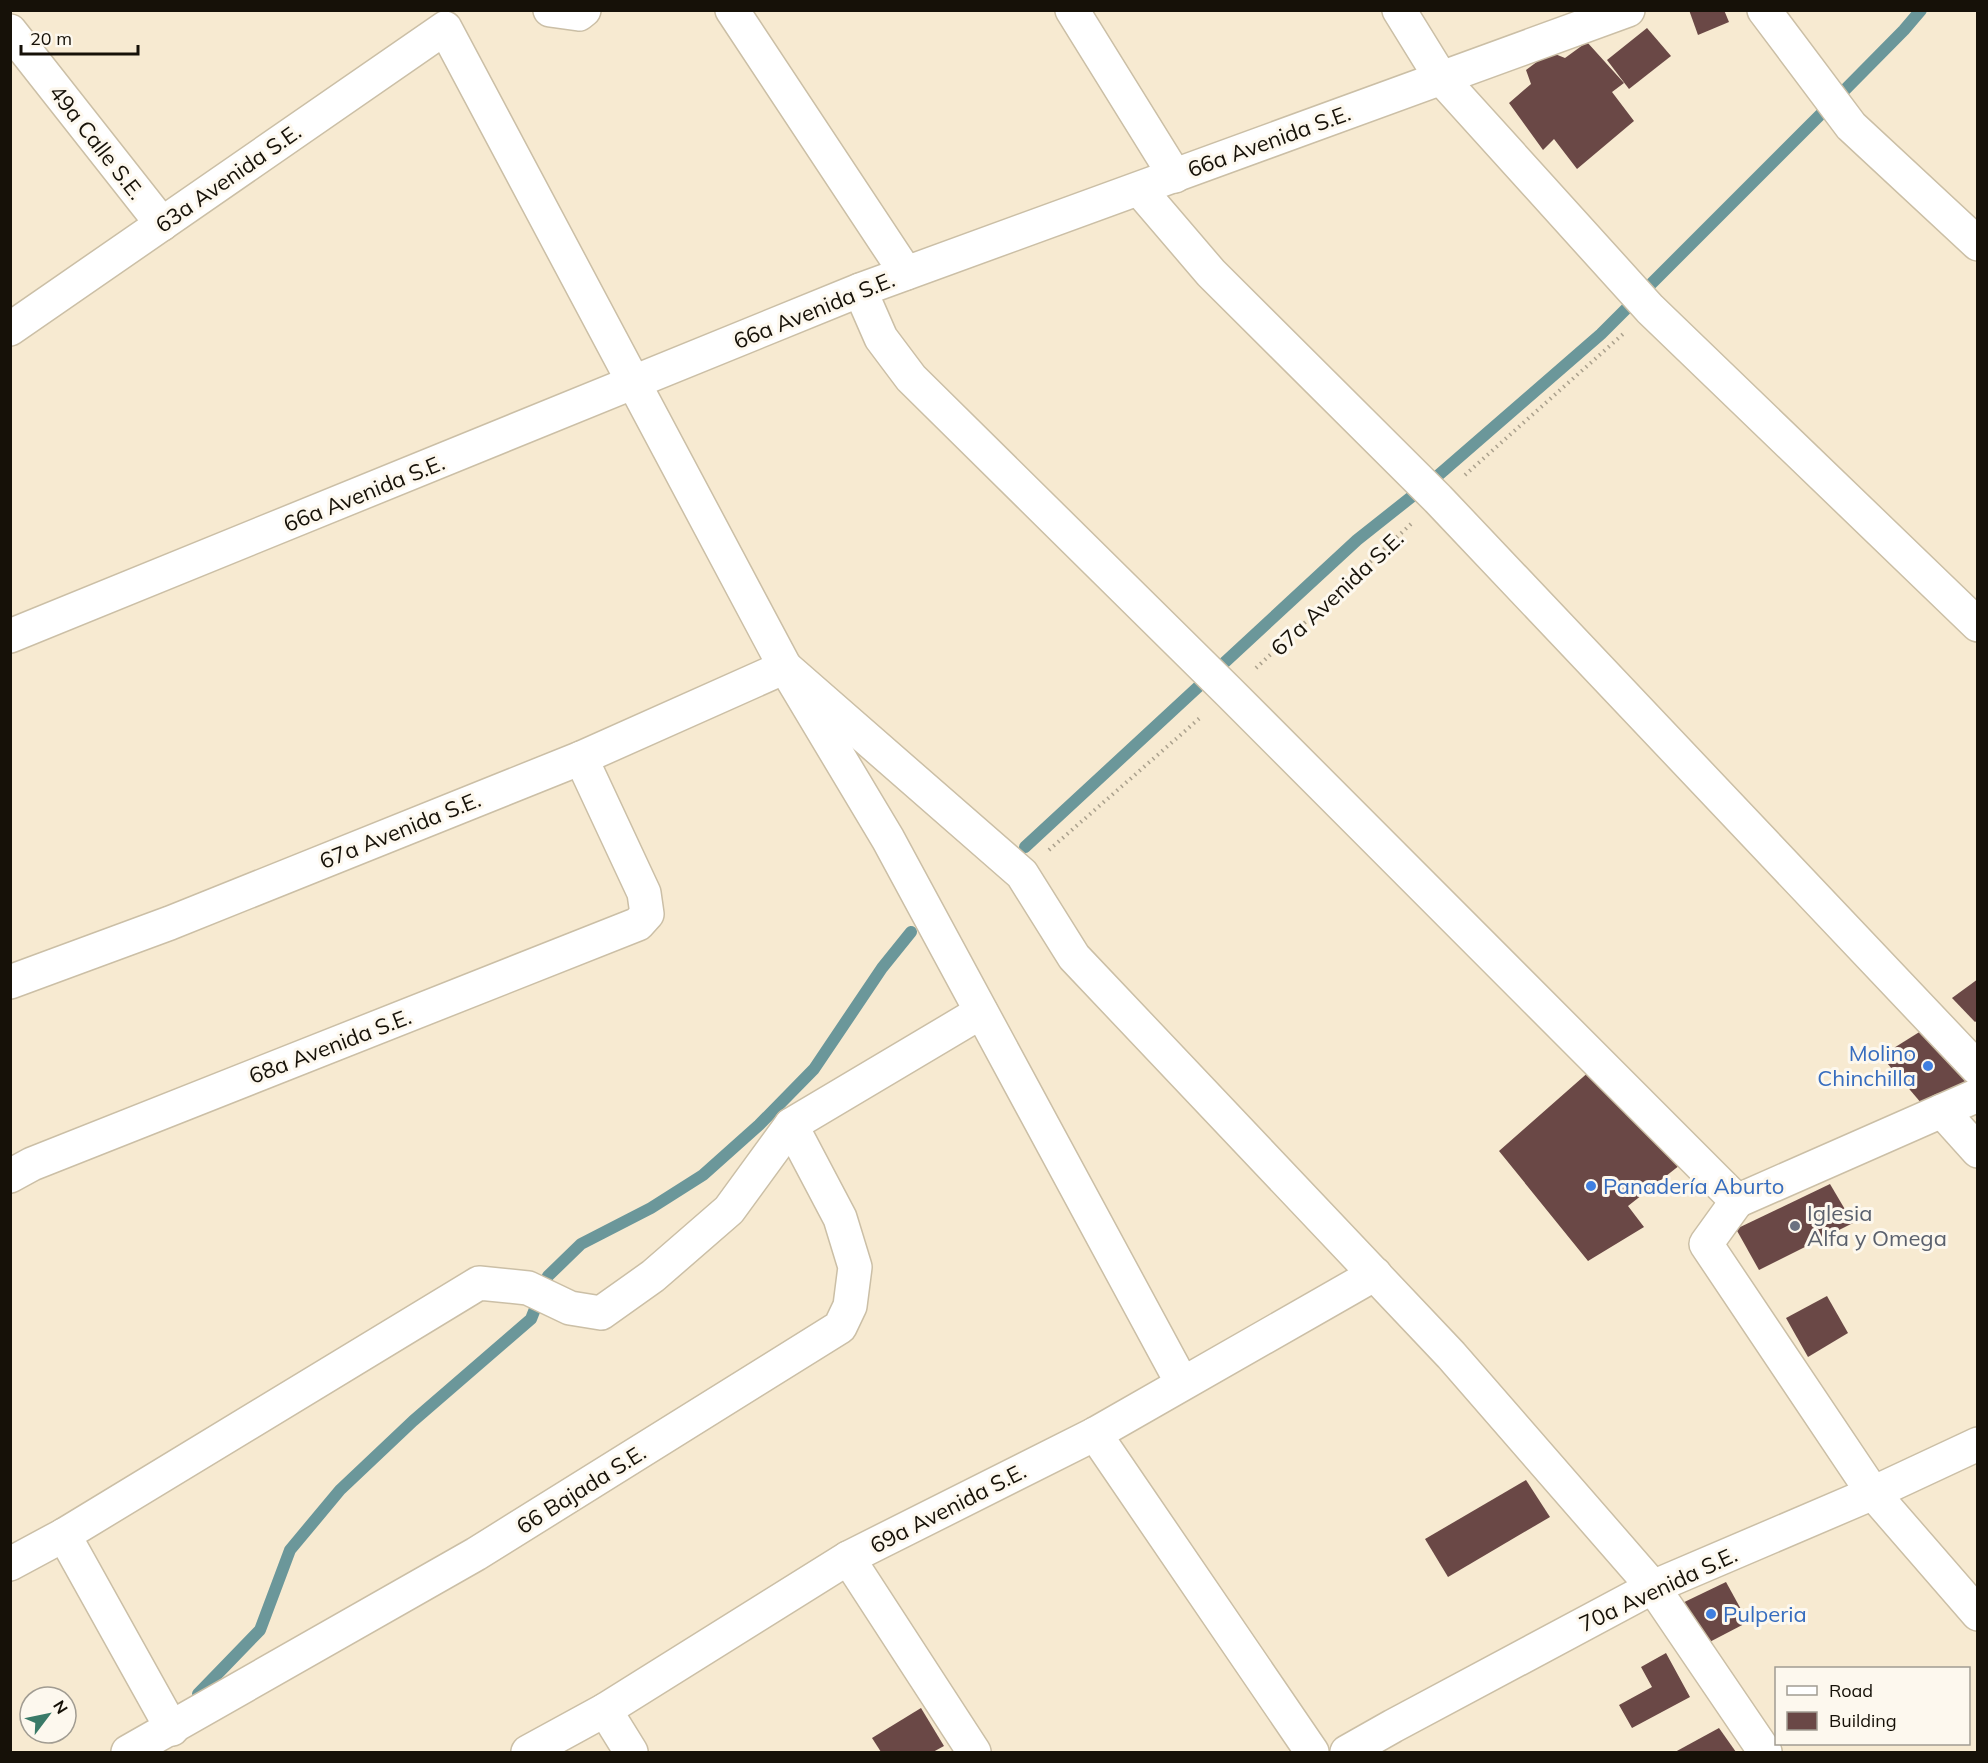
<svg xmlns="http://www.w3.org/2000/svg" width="1988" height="1763" viewBox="0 0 1988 1763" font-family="Mulish,sans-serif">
<rect width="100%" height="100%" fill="#f7ead1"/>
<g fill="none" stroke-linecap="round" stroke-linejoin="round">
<!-- stream -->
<g stroke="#6b979a" stroke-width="12">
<polyline points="1025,847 1357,540 1434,479 1601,334 1822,113 1904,30 1921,10"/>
<polyline points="198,1694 260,1630 290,1550 340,1490 413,1421 531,1319 548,1276 581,1244 651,1208 703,1175 759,1125 814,1069 882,968 911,932"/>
</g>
</g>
<!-- building -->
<g fill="#6a4846">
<polygon points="1689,10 1724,10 1729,22 1698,35"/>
<polygon points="1647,28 1671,56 1629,89 1607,60"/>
<polygon points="1587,42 1624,83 1612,92 1634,121 1577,169 1554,139 1543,150 1509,103 1531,84 1526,70 1550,52 1565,58"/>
<polygon points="1978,979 1978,1020 1975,1022 1952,998"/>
<polygon points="1929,1026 1976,1076 1922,1104 1881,1056"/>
<polygon points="1591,1070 1680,1165 1628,1206 1644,1227 1588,1261 1499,1151"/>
<polygon points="1830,1184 1853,1223 1759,1270 1736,1229"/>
<polygon points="1827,1296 1848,1333 1808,1357 1786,1318"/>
<polygon points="1526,1480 1550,1517 1448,1577 1425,1539"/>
<polygon points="1726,1582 1748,1622 1700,1647 1674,1607"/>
<polygon points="1666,1653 1690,1697 1632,1728 1619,1705 1652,1687 1641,1667"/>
<polygon points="921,1708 944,1746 933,1752 881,1752 872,1738"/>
<polygon points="1719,1728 1736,1752 1675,1752"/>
</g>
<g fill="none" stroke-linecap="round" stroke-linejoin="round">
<!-- minor casing -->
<g stroke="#cbbfa6" stroke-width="36">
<g id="minor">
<polyline points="550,10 579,14 584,10"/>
<polyline points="732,10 906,273"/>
<polyline points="1072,10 1175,176"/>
<polyline points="1399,10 1441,78 1650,309 1978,625"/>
<polyline points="1764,10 1851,126 1978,244"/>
<polyline points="10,31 162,224"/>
<polyline points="1140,190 1211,273 1438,499 1978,1069"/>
<polyline points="860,290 881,338 911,378 1229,692 1737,1201"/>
<polyline points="10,329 445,28 785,667 888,839 1182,1383"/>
<polyline points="10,636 860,290 1628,10"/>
<polyline points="10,982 170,923 581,758 785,667 1022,874 1074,957 1451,1355 1653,1587 1765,1752"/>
<polyline points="1942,1111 1978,1151"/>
<polyline points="10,1176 32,1164 638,924 647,914 644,893 581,758"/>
<polyline points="1737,1201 1706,1244 1873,1493 1978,1614"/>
<polyline points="1737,1201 1978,1095"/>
<polyline points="1095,1434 1312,1752"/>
<polyline points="64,1535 172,1729"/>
<polyline points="848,1558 974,1752"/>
<polyline points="10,1564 64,1535 479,1283 528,1288 570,1308 601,1313 653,1276 729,1210 791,1125 981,1012"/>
<polyline points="605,1710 631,1752"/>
<polyline points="128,1752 476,1554 840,1327 850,1306 855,1267 840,1218 791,1125"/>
<polyline points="528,1752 605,1710 848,1558 1095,1434 1375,1274"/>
<polyline points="1347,1752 1393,1726 1653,1587 1873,1493 1978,1444"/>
</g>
</g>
<!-- path -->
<g stroke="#aba18d" stroke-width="4" stroke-dasharray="1.5 4.5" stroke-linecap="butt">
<polyline points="1465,475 1623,334"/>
<polyline points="1256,668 1411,524"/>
<polyline points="1049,850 1201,717"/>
</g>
<!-- minor -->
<use href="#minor" stroke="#fff" stroke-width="33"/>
</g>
<!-- markers -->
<g fill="#3f7fe0" stroke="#fdf8ee" stroke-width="2">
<circle cx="1928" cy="1066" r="6"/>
<circle cx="1591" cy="1186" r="6"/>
<circle cx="1711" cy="1614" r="6"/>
</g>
<circle fill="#6b7280" stroke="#fdf8ee" stroke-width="2" cx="1795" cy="1226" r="6"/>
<g text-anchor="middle" stroke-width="6" stroke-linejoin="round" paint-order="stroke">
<!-- street labels -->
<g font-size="22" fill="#161108" stroke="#fdf8ee">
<text transform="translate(1269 141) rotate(-20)" y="8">66a Avenida S.E.</text>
<text transform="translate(97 142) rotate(52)" y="8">49a Calle S.E.</text>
<text transform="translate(228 178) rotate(-35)" y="8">63a Avenida S.E.</text>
<text transform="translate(814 310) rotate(-22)" y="8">66a Avenida S.E.</text>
<text transform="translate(364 493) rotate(-22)" y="8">66a Avenida S.E.</text>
<text transform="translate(1337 593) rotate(-43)" y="8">67a Avenida S.E.</text>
<text transform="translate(400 830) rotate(-22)" y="8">67a Avenida S.E.</text>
<text transform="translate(330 1046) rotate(-21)" y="8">68a Avenida S.E.</text>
<text transform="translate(581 1489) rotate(-32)" y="8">66 Bajada S.E.</text>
<text transform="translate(948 1508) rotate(-27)" y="8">69a Avenida S.E.</text>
<text transform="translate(1658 1589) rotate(-25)" y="8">70a Avenida S.E.</text>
</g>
<!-- shop labels -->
<g font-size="22" fill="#366cbe" stroke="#fdf8ee" text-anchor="start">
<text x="1916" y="1061" text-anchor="end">Molino<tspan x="1916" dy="25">Chinchilla</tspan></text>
<text x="1603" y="1194">Panadería Aburto</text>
<text x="1723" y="1622">Pulperia</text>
</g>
<!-- worship labels -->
<g font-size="22" fill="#5b616d" stroke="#fdf8ee" text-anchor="start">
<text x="1807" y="1221">Iglesia<tspan x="1807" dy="25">Alfa y Omega</tspan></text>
</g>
</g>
<!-- border -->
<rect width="1988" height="1763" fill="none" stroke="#161108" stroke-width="24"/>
<!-- legend -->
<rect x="1775" y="1667" width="195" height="78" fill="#fdf8ee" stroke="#a19c92" stroke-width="1.5"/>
<rect x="1787" y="1686" width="30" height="9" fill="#ffffff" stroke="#a19c92" stroke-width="1.5"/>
<text x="1829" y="1697" font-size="18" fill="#161108">Road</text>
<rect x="1787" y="1712" width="30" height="18" fill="#6a4846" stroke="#a19c92" stroke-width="1.5"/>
<text x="1829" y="1727" font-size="18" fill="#161108">Building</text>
<!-- north arrow -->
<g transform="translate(48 1715) rotate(58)"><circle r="28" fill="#fdf8ee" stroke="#a19c92" stroke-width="1.5"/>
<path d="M0-4.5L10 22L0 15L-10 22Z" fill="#3a7a68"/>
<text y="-9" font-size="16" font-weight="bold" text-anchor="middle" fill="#161108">N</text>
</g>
<!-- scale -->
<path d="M21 45v9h117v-9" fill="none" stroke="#161108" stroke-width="3"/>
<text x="30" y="45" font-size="18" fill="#161108" stroke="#fdf8ee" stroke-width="4.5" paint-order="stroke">20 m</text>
</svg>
